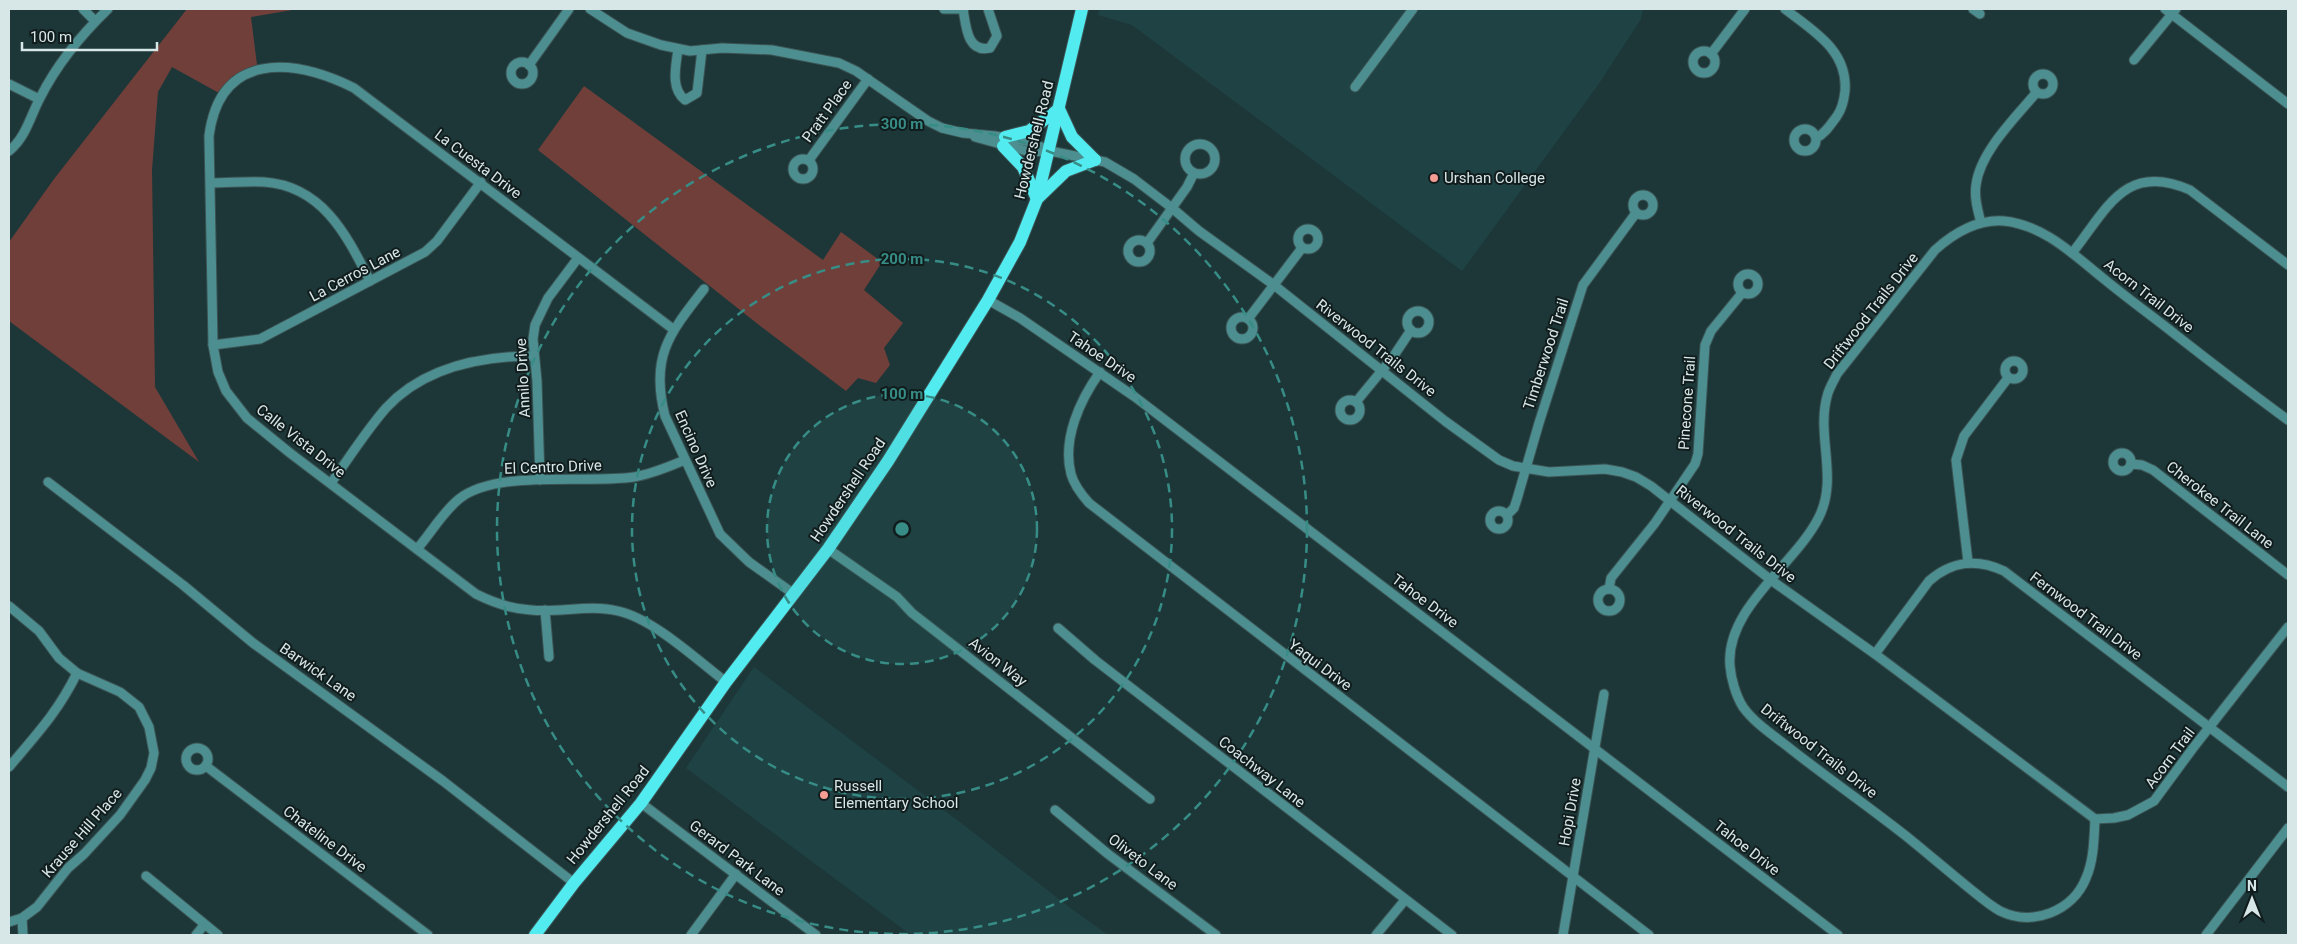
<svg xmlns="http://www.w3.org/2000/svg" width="2297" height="944" viewBox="0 0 2297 944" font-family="Roboto,sans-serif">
<rect width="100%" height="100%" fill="#1d3738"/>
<!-- built -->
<g fill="#1f4344">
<polygon points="1100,9 1643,9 1641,19 1598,85 1462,271 1132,25 1098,15"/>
<polygon points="754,667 961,823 1069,907 1108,935 911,935 686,768"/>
</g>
<!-- green -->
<g fill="#713f3a">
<polygon points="187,9 298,9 251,17 257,65 233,76 219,93 172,67 158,92 152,170 155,387 199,462 9,321 9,242 54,179"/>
<polygon points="584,86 823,260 841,232 882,262 864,290 903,323 884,348 890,365 876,383 858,378 846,391 759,325 538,150"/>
</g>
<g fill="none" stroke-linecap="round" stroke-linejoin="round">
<!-- street casing -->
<g stroke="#3b5354" stroke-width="11">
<g id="street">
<polyline points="83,9 95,21"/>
<polyline points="590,9 627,33 661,45 690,51 722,48 772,50 839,63 856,71 928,121 942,128 963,133 995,136 1031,142 1050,151 1105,162 1134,179 1172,208 1199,231 1274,285 1445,421 1499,460 1513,466 1549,472 1605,469 1622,472 1636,477 1651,486 1771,580 1875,654 2095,819"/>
<polyline points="944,9 964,9"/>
<path d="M963 9C966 26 967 53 990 48L997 36 988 9"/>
<path d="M1785 9C1813 31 1848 50 1845 91 1844 100 1842 109 1837 116 1831 124 1825 134 1816 138"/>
<polyline points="1973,9 1980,14"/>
<polyline points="2165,9 2288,104"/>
<path d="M678 49C676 66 670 88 685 100L697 93 702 50"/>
<circle cx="1704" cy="62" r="11"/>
<polyline points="1711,54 1745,9"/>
<polyline points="2134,60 2176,9"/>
<circle cx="522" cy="73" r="11"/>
<polyline points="529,65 569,9"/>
<circle cx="2043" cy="84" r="10"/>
<polyline points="9,84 39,99"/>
<polyline points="1355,87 1413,9"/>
<circle cx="1805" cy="140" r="11"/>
<polyline points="975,137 1030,152 1048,151"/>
<circle cx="1200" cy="159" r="15"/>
<path d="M9 151C26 137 30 117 40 98 57 64 81 35 108 9"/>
<circle cx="803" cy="169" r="10"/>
<polyline points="809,160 868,79"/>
<path d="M211 183C228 183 247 181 264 182 323 186 347 236 370 281"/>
<circle cx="1643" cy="205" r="10"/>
<path d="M1981 223C1978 211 1974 198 1976 185 1980 152 2015 118 2036 93"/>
<circle cx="1308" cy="239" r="10"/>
<circle cx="1139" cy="251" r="11"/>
<polyline points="1147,243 1187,187 1194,173"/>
<path d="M2073 252C2108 207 2126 162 2190 190L2288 265"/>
<circle cx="1748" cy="284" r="10"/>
<path d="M704 289C669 334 650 357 665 416L720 534 749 562 794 594"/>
<polyline points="988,300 1020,318 1135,397 1838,935"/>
<circle cx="1418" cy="322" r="11"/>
<circle cx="1242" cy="328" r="11"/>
<polyline points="1248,319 1302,248"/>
<path d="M673 329 354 88C293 58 220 51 209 136L213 345 218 372 226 391 247 418 290 453 476 594C494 603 511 609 531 610 560 613 589 604 618 611 654 619 697 660 726 682"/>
<polyline points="213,345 260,339 425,252 437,241 481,182"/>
<circle cx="2014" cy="370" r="9"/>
<path d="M1100 372C1080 400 1062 439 1071 474 1074 485 1081 494 1089 503L1649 935"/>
<circle cx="1350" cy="410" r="10"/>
<polyline points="1356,402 1393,357 1411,330"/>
<circle cx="2122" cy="462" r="9"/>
<polyline points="2131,464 2142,465 2153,470 2288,575"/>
<polyline points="540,480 537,381 533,339 535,325 548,298 578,258"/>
<polyline points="48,482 183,585 253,643 443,781 574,883"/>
<path d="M331 483C349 458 366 431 386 408 424 367 481 356 534 356"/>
<circle cx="1499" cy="520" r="9"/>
<polyline points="1507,515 1514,508 1517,499 1539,423 1583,285 1636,213"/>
<path d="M417 549C431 533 442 513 459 499 496 469 586 484 634 477 652 474 668 467 685 460"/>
<polyline points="828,549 897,597 912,613 1150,799"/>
<polyline points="1968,562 1956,460 1964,436 2008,378"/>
<circle cx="1609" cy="600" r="11"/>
<polyline points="1609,589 1611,578 1655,523 1695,464 1698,454 1705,345 1711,331 1742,293"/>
<polyline points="9,606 39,631 59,658 77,673 120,692 139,707 149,727 154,753 151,768 145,780 120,815 84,854 68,868 37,907 22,918 9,922"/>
<polyline points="545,610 549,657"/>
<polyline points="1058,628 1095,660 1452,935"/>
<path d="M1875 654 1929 581C1952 561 1976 558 2004 571L2288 787"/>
<circle cx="197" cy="759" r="11"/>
<polyline points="206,766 428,935"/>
<path d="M9 767C36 735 58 712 77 673"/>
<polyline points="641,803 816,935"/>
<polyline points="1055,810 1108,854 1216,935"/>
<path d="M2095 819C2094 838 2094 860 2086 878 2073 911 2033 927 2000 911 1989 905 1979 896 1969 888 1948 871 1927 853 1906 836 1868 806 1829 779 1792 750 1776 737 1755 724 1743 707 1736 696 1731 679 1730 666 1725 608 1796 564 1819 517 1839 477 1815 434 1828 393 1830 387 1834 380 1837 374L1935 250C1954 233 1978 219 2004 221 2044 225 2074 255 2104 279 2127 298 2152 316 2176 335 2213 364 2251 393 2288 420"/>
<polyline points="2095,819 2114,818 2128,815 2154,801 2193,748 2288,627"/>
<polyline points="146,876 218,935"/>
<polyline points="22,918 23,935"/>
<polyline points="196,935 204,925"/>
<polyline points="691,935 736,874"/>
<polyline points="1376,935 1405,900"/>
<polyline points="1563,935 1604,694"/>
<polyline points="2206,935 2288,828"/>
</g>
</g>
<!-- primary casing -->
<g stroke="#3b5354" stroke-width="14">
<g id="primary">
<polyline points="1059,109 1072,137 1095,160"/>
<polyline points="1005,137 1029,131 1059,109"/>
<polyline points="1003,146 1023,167 1037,199"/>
<polyline points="1037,199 1066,171 1095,160"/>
<polyline points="535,935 574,883 641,803 726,682 828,549 888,461 988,300 1020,242 1037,199 1082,9"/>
</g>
</g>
<!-- street -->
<use href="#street" stroke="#4d8f90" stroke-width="9"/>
<!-- primary -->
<use href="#primary" stroke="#52ebf0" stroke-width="12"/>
</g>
<!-- distance rings -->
<circle cx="902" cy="529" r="135" fill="#378c86" fill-opacity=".12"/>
<g fill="none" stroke="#378c86" stroke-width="2.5" stroke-dasharray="9 6">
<circle cx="902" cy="529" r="135"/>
<circle cx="902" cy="529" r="270"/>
<circle cx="902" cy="529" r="405"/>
</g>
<!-- markers -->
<g fill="#f59c93" stroke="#111c1d" stroke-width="2">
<circle cx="1434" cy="178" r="5"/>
<circle cx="824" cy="795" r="5"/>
</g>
<g text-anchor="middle" stroke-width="4" stroke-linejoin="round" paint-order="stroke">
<!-- street labels -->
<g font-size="15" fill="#d7e6e7" stroke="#111c1d">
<text transform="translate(827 111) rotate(-54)" y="5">Pratt Place</text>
<text transform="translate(1034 140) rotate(-76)" y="5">Howdershell Road</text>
<text transform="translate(478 164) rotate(37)" y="5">La Cuesta Drive</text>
<text transform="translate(355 274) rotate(-28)" y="5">La Cerros Lane</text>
<text transform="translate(2149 296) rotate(38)" y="5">Acorn Trail Drive</text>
<text transform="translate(1871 311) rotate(-52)" y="5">Driftwood Trails Drive</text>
<text transform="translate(1376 348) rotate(38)" y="5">Riverwood Trails Drive</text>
<text transform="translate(1546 354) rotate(-72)" y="5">Timberwood Trail</text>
<text transform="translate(1102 357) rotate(34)" y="5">Tahoe Drive</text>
<text transform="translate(523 378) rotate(-93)" y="5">Annilo Drive</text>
<text transform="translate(1687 403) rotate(-86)" y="5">Pinecone Trail</text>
<text transform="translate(301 441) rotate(38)" y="5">Calle Vista Drive</text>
<text transform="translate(696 449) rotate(66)" y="5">Encino Drive</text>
<text transform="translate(553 467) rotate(-2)" y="5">El Centro Drive</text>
<text transform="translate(848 490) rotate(-56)" y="5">Howdershell Road</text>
<text transform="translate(2220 505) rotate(38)" y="5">Cherokee Trail Lane</text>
<text transform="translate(1736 534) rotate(38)" y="5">Riverwood Trails Drive</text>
<text transform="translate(1425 601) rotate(37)" y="5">Tahoe Drive</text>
<text transform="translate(2086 616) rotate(37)" y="5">Fernwood Trail Drive</text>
<text transform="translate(998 662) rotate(38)" y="5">Avion Way</text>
<text transform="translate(1320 665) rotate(37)" y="5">Yaqui Drive</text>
<text transform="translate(318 672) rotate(35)" y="5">Barwick Lane</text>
<text transform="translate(1819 751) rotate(38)" y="5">Driftwood Trails Drive</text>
<text transform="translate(2170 758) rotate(-53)" y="5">Acorn Trail</text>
<text transform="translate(1262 772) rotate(38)" y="5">Coachway Lane</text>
<text transform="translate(1570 812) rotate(-80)" y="5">Hopi Drive</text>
<text transform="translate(608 815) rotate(-51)" y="5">Howdershell Road</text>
<text transform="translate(82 833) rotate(-49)" y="5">Krause Hill Place</text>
<text transform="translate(325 839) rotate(37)" y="5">Chateline Drive</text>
<text transform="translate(1747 848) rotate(38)" y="5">Tahoe Drive</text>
<text transform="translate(737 858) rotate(37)" y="5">Gerard Park Lane</text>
<text transform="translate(1143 862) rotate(37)" y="5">Oliveto Lane</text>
</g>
<!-- poi labels -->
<g font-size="15" fill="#d7e6e7" stroke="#111c1d" text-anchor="start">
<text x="1444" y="183">Urshan College</text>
<text x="834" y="791">Russell<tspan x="834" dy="17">Elementary School</tspan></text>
</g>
</g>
<circle cx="902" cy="529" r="8" fill="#378c86" stroke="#111c1d" stroke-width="2.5"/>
<g font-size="15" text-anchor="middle" font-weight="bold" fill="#378c86" stroke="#111c1d" stroke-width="4" stroke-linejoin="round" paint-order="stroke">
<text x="902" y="129">300 m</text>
<text x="902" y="264">200 m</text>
<text x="902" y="399">100 m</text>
</g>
<!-- border -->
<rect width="2297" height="944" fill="none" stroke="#d7e6e7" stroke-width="20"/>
<!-- north arrow -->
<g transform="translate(2252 899)" stroke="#111c1d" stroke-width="4" paint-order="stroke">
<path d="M0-4L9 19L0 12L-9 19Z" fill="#d7e6e7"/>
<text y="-8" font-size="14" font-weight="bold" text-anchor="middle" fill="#d7e6e7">N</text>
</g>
<!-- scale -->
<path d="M22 42v8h135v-8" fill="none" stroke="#d7e6e7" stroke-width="2.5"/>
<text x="30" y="42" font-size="15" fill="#d7e6e7" stroke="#111c1d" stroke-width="4" paint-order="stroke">100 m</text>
</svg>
